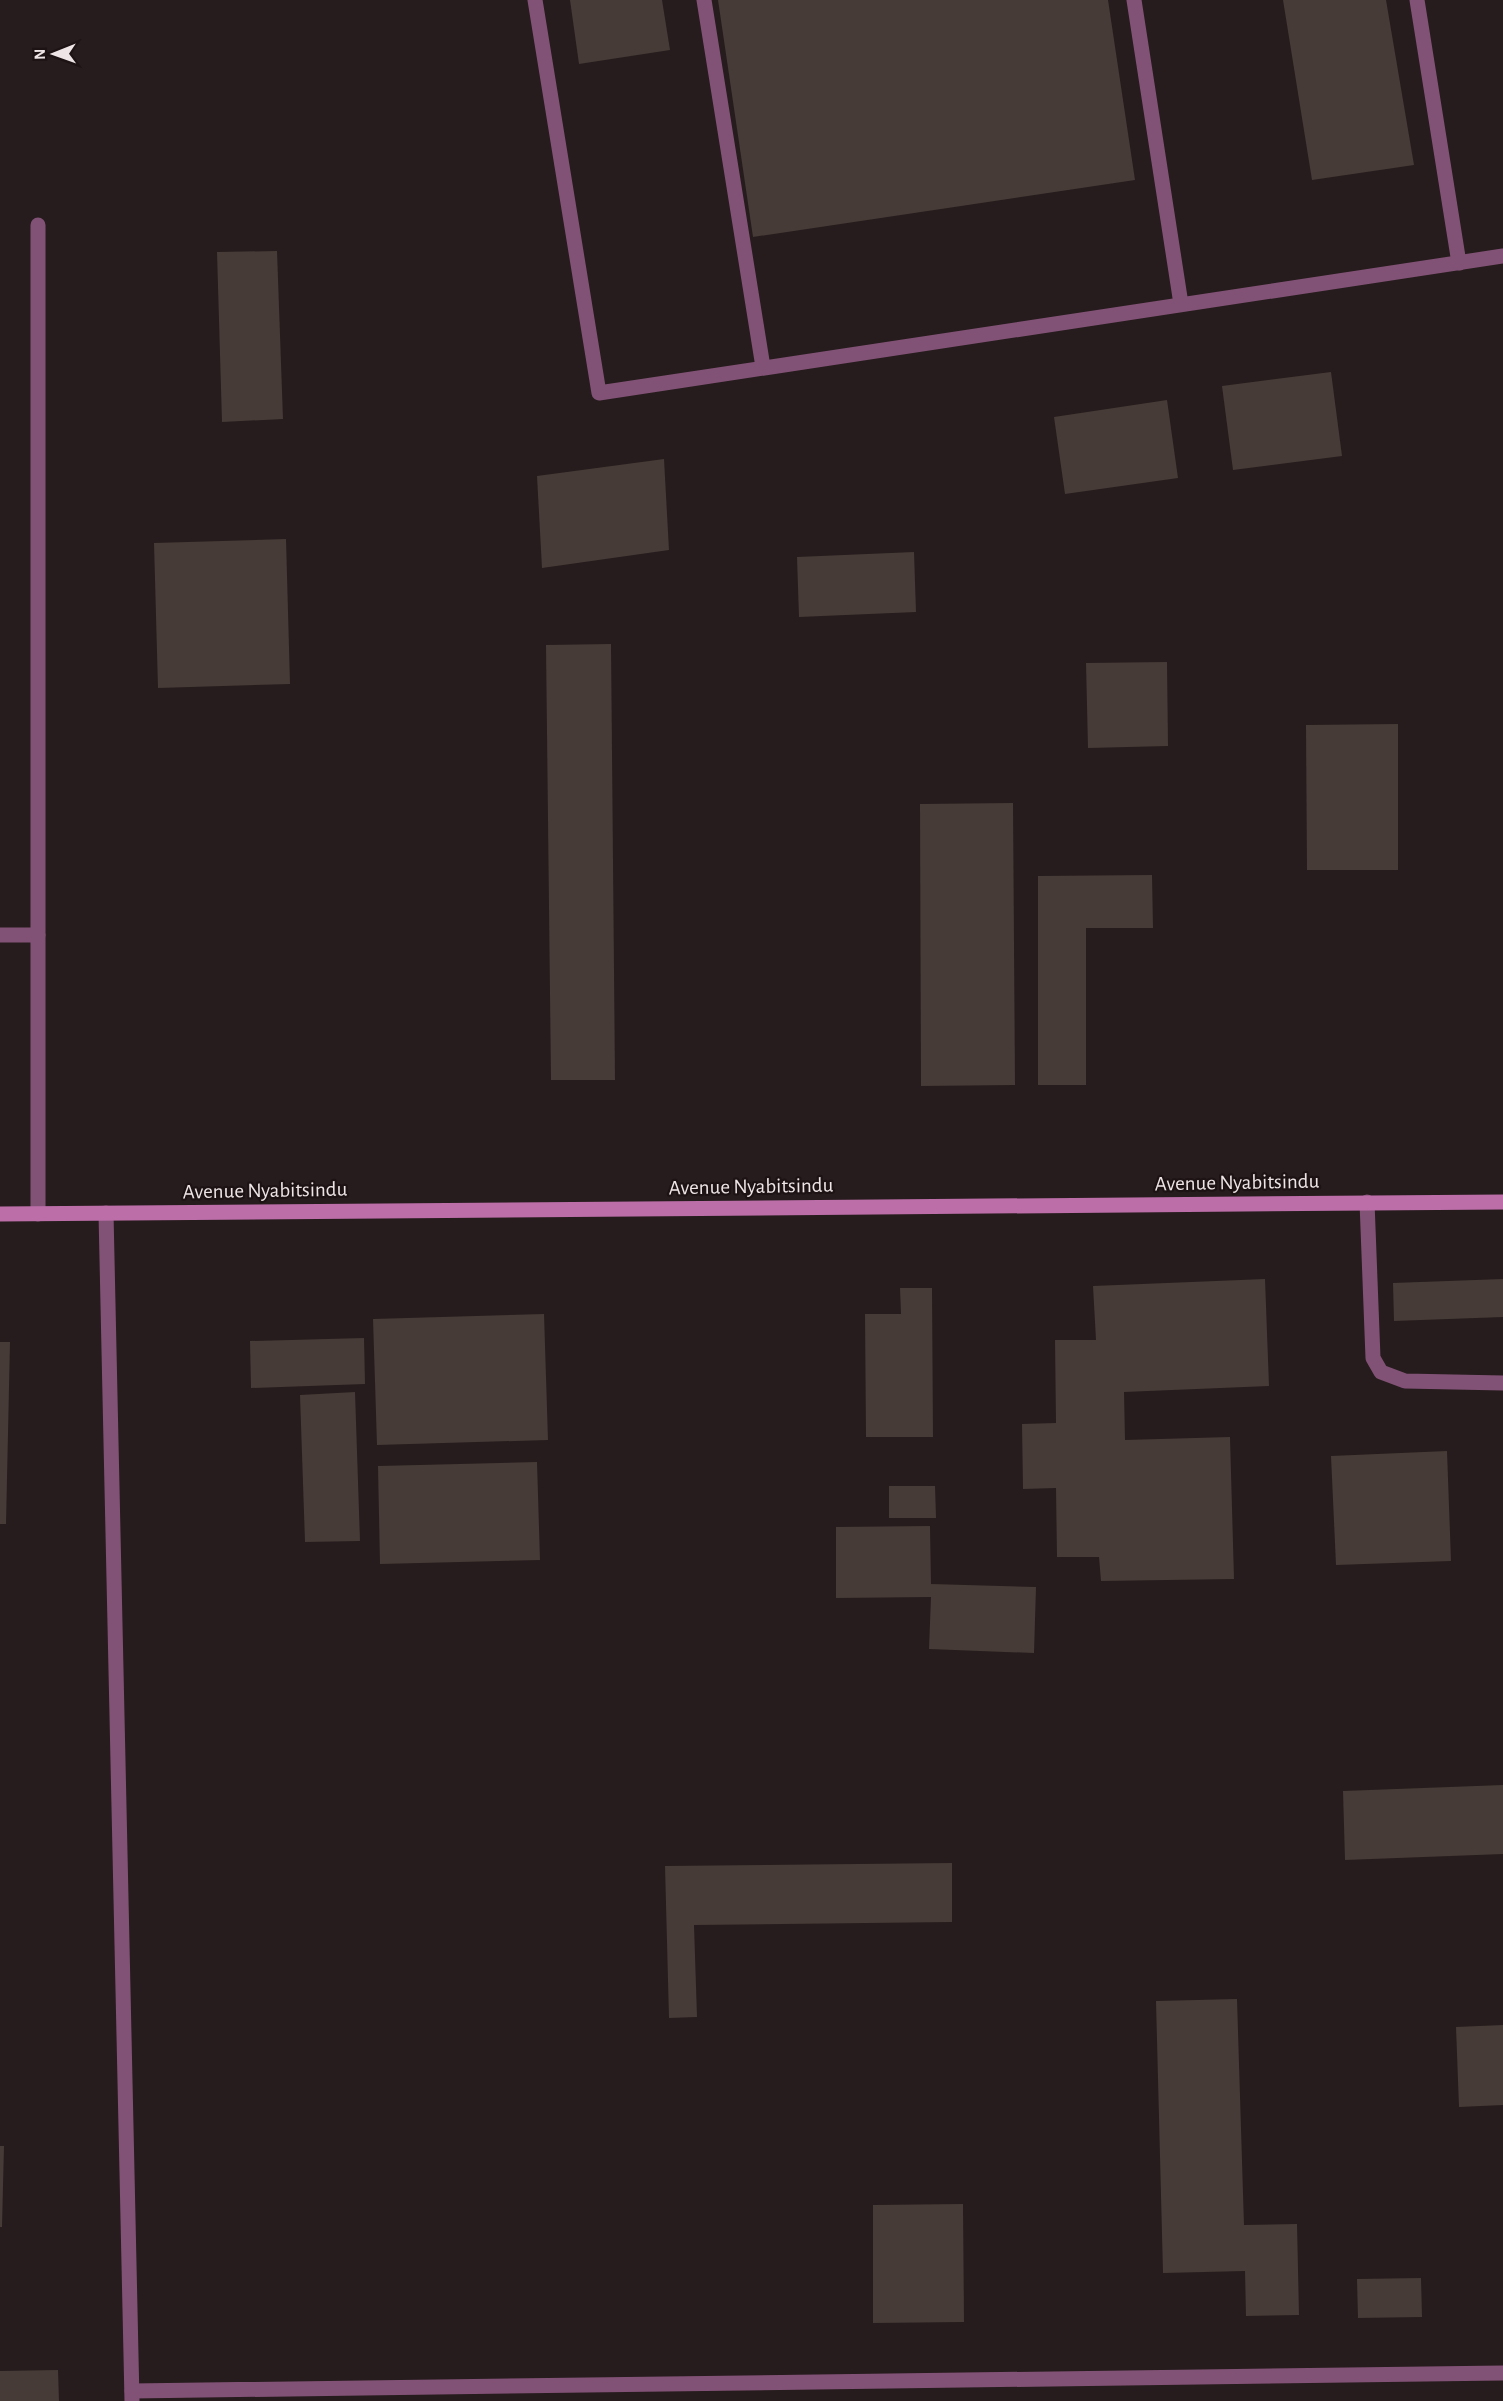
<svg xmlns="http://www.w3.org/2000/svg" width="1503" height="2401" viewBox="0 0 1503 2401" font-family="'Alegreya Sans',sans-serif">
<rect width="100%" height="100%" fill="#261c1d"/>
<!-- building -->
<g fill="#463b36">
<polygon points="570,0 662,0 670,50 579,64"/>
<polygon points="718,0 1108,0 1135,180 753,237"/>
<polygon points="1283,0 1386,0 1414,165 1312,180"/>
<polygon points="277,251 283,419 222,422 217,252"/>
<polygon points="1331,372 1342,456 1233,470 1222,386"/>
<polygon points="1167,400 1178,478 1065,494 1054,417"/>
<polygon points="664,459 669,550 542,568 537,476"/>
<polygon points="286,539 290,684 158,688 154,543"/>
<polygon points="914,552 916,612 799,617 797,557"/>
<polygon points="611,644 615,1080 551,1080 546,645"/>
<polygon points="1167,662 1168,746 1088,748 1086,663"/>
<polygon points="1398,724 1398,870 1307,870 1306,725"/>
<polygon points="1013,803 1015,1085 921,1086 920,804"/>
<polygon points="1152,875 1153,928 1086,928 1086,1085 1038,1085 1038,876"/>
<polygon points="1265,1279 1269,1386 1124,1392 1125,1440 1230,1437 1234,1579 1101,1581 1099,1557 1057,1557 1056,1488 1023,1489 1022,1424 1056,1423 1055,1340 1096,1340 1093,1286"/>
<polygon points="1503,1279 1503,1317 1394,1321 1393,1283"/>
<polygon points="900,1288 932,1288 933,1437 866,1437 865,1314 901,1314"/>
<polygon points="544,1314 548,1440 377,1445 373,1319"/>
<polygon points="364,1338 365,1384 251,1388 250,1341"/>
<polygon points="0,1342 10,1342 6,1524 0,1524"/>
<polygon points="355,1392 360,1541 305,1542 300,1395"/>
<polygon points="1447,1451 1451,1561 1336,1565 1331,1456"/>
<polygon points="537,1462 540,1560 380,1564 378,1466"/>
<polygon points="889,1486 935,1486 936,1518 889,1518"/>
<polygon points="930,1526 931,1584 1036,1587 1034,1653 929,1649 931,1597 836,1598 836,1527"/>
<polygon points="1503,1785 1503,1854 1345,1860 1343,1791"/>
<polygon points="952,1863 952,1922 694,1925 697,2017 669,2018 665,1866"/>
<polygon points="1237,1999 1244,2225 1297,2224 1299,2315 1246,2316 1245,2271 1163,2273 1156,2001"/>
<polygon points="1503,2025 1503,2105 1459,2107 1456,2027"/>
<polygon points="0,2146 4,2146 2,2227 0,2227"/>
<polygon points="963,2204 964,2322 873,2323 873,2205"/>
<polygon points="1421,2278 1422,2317 1358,2318 1357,2279"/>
<polygon points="58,2370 59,2401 0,2401 0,2371"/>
</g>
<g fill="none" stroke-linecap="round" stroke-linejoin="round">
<!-- lane -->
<g stroke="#825276" stroke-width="15">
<polyline points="535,0 599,393 1503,256"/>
<polyline points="704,0 763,367"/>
<polyline points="1134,0 1181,304"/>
<polyline points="1417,0 1459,263"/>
<polyline points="38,225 38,1214"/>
<polyline points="0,935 38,935"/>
<polyline points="1367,1202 1373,1358 1381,1372 1405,1381 1503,1383"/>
<polyline points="106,1213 132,2401"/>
<polyline points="132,2391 1503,2373"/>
</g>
<!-- secondary -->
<polyline stroke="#bb6ea8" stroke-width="15" points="0,1214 1503,1202"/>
</g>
<g text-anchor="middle" stroke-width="4.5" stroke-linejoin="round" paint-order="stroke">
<!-- street labels -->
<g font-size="21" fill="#ede5e6" stroke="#1d1214">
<text transform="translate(1237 1182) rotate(-1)" y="7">Avenue Nyabitsindu</text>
<text transform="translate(751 1186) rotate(-1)" y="7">Avenue Nyabitsindu</text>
<text transform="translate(265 1190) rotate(-1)" y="7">Avenue Nyabitsindu</text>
</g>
</g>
<!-- north arrow -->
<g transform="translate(54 54) rotate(269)" stroke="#1d1214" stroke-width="4.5" paint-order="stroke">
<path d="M0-4.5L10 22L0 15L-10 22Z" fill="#ede5e6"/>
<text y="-9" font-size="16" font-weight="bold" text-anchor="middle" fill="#ede5e6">N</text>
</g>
</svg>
